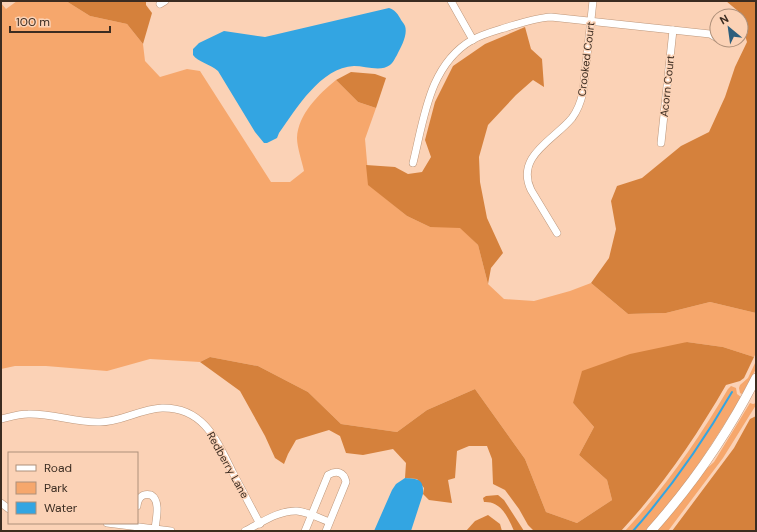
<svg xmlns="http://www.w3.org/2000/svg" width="757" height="532" viewBox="0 0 757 532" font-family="'DM Sans',sans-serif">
<rect width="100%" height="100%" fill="#fbd2b6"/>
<!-- green -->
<g fill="#f6a76c">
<path d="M17 1H66L90 16 127 24 143 44 145 61 160 77 187 69 200 71 271 182H290L304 171C302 162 297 147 297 138 298 114 319 94 336 80L358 102 376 108 365 139 369 185 407 216 430 227H460L478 245 488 284 504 299 534 301 570 291 591 283 628 314 666 313 710 302 756 313V353L754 357 723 347 687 342 573 403 594 427 579 455 607 480 612 500 577 523 546 512 525 459 475 389 427 410 397 432 341 424 308 392 258 366 210 357 200 362 150 359 107 371 46 366H15L1 369V3L6 9Z"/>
<polygon points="756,361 756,369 742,394 740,393 739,388 740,385 748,378"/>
<path d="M731 386 736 388 737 394 741 397C713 444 683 490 645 531H625C665 488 698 440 728 389Z"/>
<polygon points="750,403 753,404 756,403 756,405 723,458 668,531 655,531 702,473 714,462"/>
</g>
<!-- forest -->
<g fill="#d5813c">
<polygon points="66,1 146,1 146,5 152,13 143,44 127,24 90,16"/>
<polygon points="726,1 756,1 756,313 710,302 666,313 628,314 591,283 609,258 616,229 611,201 617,186 642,178 681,146 709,132 725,97 735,67 747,42 741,22 741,16 739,16 738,11"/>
<polygon points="525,27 531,49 542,59 544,87 533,80 516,95 488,125 479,157 480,182 487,218 503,253 491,268 488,284 478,245 460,228 430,227 407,216 368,185 366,165 395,167 408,174 422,172 431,157 425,140 435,102 453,66 485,44"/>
<polygon points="351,72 375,74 386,78 376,108 358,102 336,80"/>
<path d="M687 342 723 347 754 357 744 378 740 381 726 385C696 437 662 487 621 531H534L528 525 519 509 505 490 493 484 492 459 487 446H469L457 451 455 478 448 480 452 503 429 500 423 494 424 488 417 479 405 478 406 463 393 449 363 455 346 453 340 436 329 430 296 440 288 454 284 464 275 458 265 436 240 391 200 362 210 357 258 366 308 392 341 424 397 432 427 410 475 389 525 459 546 512 577 523 612 500 607 480 579 455 594 427 573 403 582 371 630 354Z"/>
<polygon points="756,416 756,531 672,531 734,448 750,419"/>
<path d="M498 495 504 500 524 531H514C508 517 501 501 484 502L483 498 486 496Z"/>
<polygon points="488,515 500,524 502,531 466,531 475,521"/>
</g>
<!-- water -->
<g fill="#33a5e2">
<path d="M389 8C395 10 397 13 400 18 401 21 404 23 405 26 408 35 401 47 397 55 395 58 393 63 390 65 381 72 365 66 354 66 321 67 296 109 279 133L277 138 267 143H264L255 132 218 71C210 64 198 62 193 55V49L199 43 224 31 265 37Z"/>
<path d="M405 478C418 479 424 479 423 494L411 531H374L392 490 396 484Z"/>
</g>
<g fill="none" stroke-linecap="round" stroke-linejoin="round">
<!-- stream -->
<path stroke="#33a5e2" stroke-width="2" d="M633 531C671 488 703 442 732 392"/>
<!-- minor casing -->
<g stroke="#bd977b" stroke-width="8">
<g id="minor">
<polyline points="451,1 473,40"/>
<polyline points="160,4 165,1"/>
<polyline points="661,143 673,30"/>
<path d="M413 163C424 119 429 65 472 40 481 35 491 32 501 29 518 24 534 18 551 17L710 34 717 38"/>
<path d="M557 233 531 190C515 156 554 140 572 118 578 110 581 101 583 92L593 1"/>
<path d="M1 419C10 417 19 414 28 414 52 413 76 423 100 422 121 422 140 409 162 408 204 407 217 441 233 473 242 490 251 507 260 524"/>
<polyline points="1,503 9,509"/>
<path d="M137 506C138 498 142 493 151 495 161 501 156 519 155 529"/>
<polyline points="107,523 171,531"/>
<path d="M245 531C261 523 279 510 297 511 308 512 319 518 329 522"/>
<path d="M305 531 328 475C337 470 344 472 346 482L326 531"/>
</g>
</g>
<!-- tertiary casing -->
<g stroke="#bd977b" stroke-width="10">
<path id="tertiary" d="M651 531C692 485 728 433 756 378"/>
</g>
<!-- minor -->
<use href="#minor" stroke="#fff" stroke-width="7"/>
<!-- tertiary -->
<use href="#tertiary" stroke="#fff" stroke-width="9"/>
</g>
<g text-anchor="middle" stroke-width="3" stroke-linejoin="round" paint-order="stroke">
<!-- street labels -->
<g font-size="11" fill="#3b2c21" stroke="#fbd2b6">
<text transform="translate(586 59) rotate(-83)" y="4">Crooked Court</text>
<text transform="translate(667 86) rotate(-84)" y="4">Acorn Court</text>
<text transform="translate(228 465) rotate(61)" y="4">Redberry Lane</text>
</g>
</g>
<!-- border -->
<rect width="757" height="532" fill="none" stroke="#3b2c21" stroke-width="4"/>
<!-- legend -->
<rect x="8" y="452" width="130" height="72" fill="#fbd2b6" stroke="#ae907a"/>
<rect x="16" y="465" width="20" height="6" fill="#ffffff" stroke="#ae907a"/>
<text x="44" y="472" font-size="12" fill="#3b2c21">Road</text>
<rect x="16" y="482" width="20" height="12" fill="#f6a76c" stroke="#ae907a"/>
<text x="44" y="492" font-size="12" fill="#3b2c21">Park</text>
<rect x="16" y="502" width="20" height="12" fill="#33a5e2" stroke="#ae907a"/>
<text x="44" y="512" font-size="12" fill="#3b2c21">Water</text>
<!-- north arrow -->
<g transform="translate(729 28) rotate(331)"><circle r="19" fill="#fbd2b6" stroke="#ae907a"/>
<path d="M0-3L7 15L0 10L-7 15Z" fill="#2d5e7c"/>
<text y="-6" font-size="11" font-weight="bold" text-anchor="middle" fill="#3b2c21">N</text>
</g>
<!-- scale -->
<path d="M10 26v6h100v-6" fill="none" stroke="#3b2c21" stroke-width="2"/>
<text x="16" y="26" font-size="12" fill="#3b2c21" stroke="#fbd2b6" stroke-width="3" paint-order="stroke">100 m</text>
</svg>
